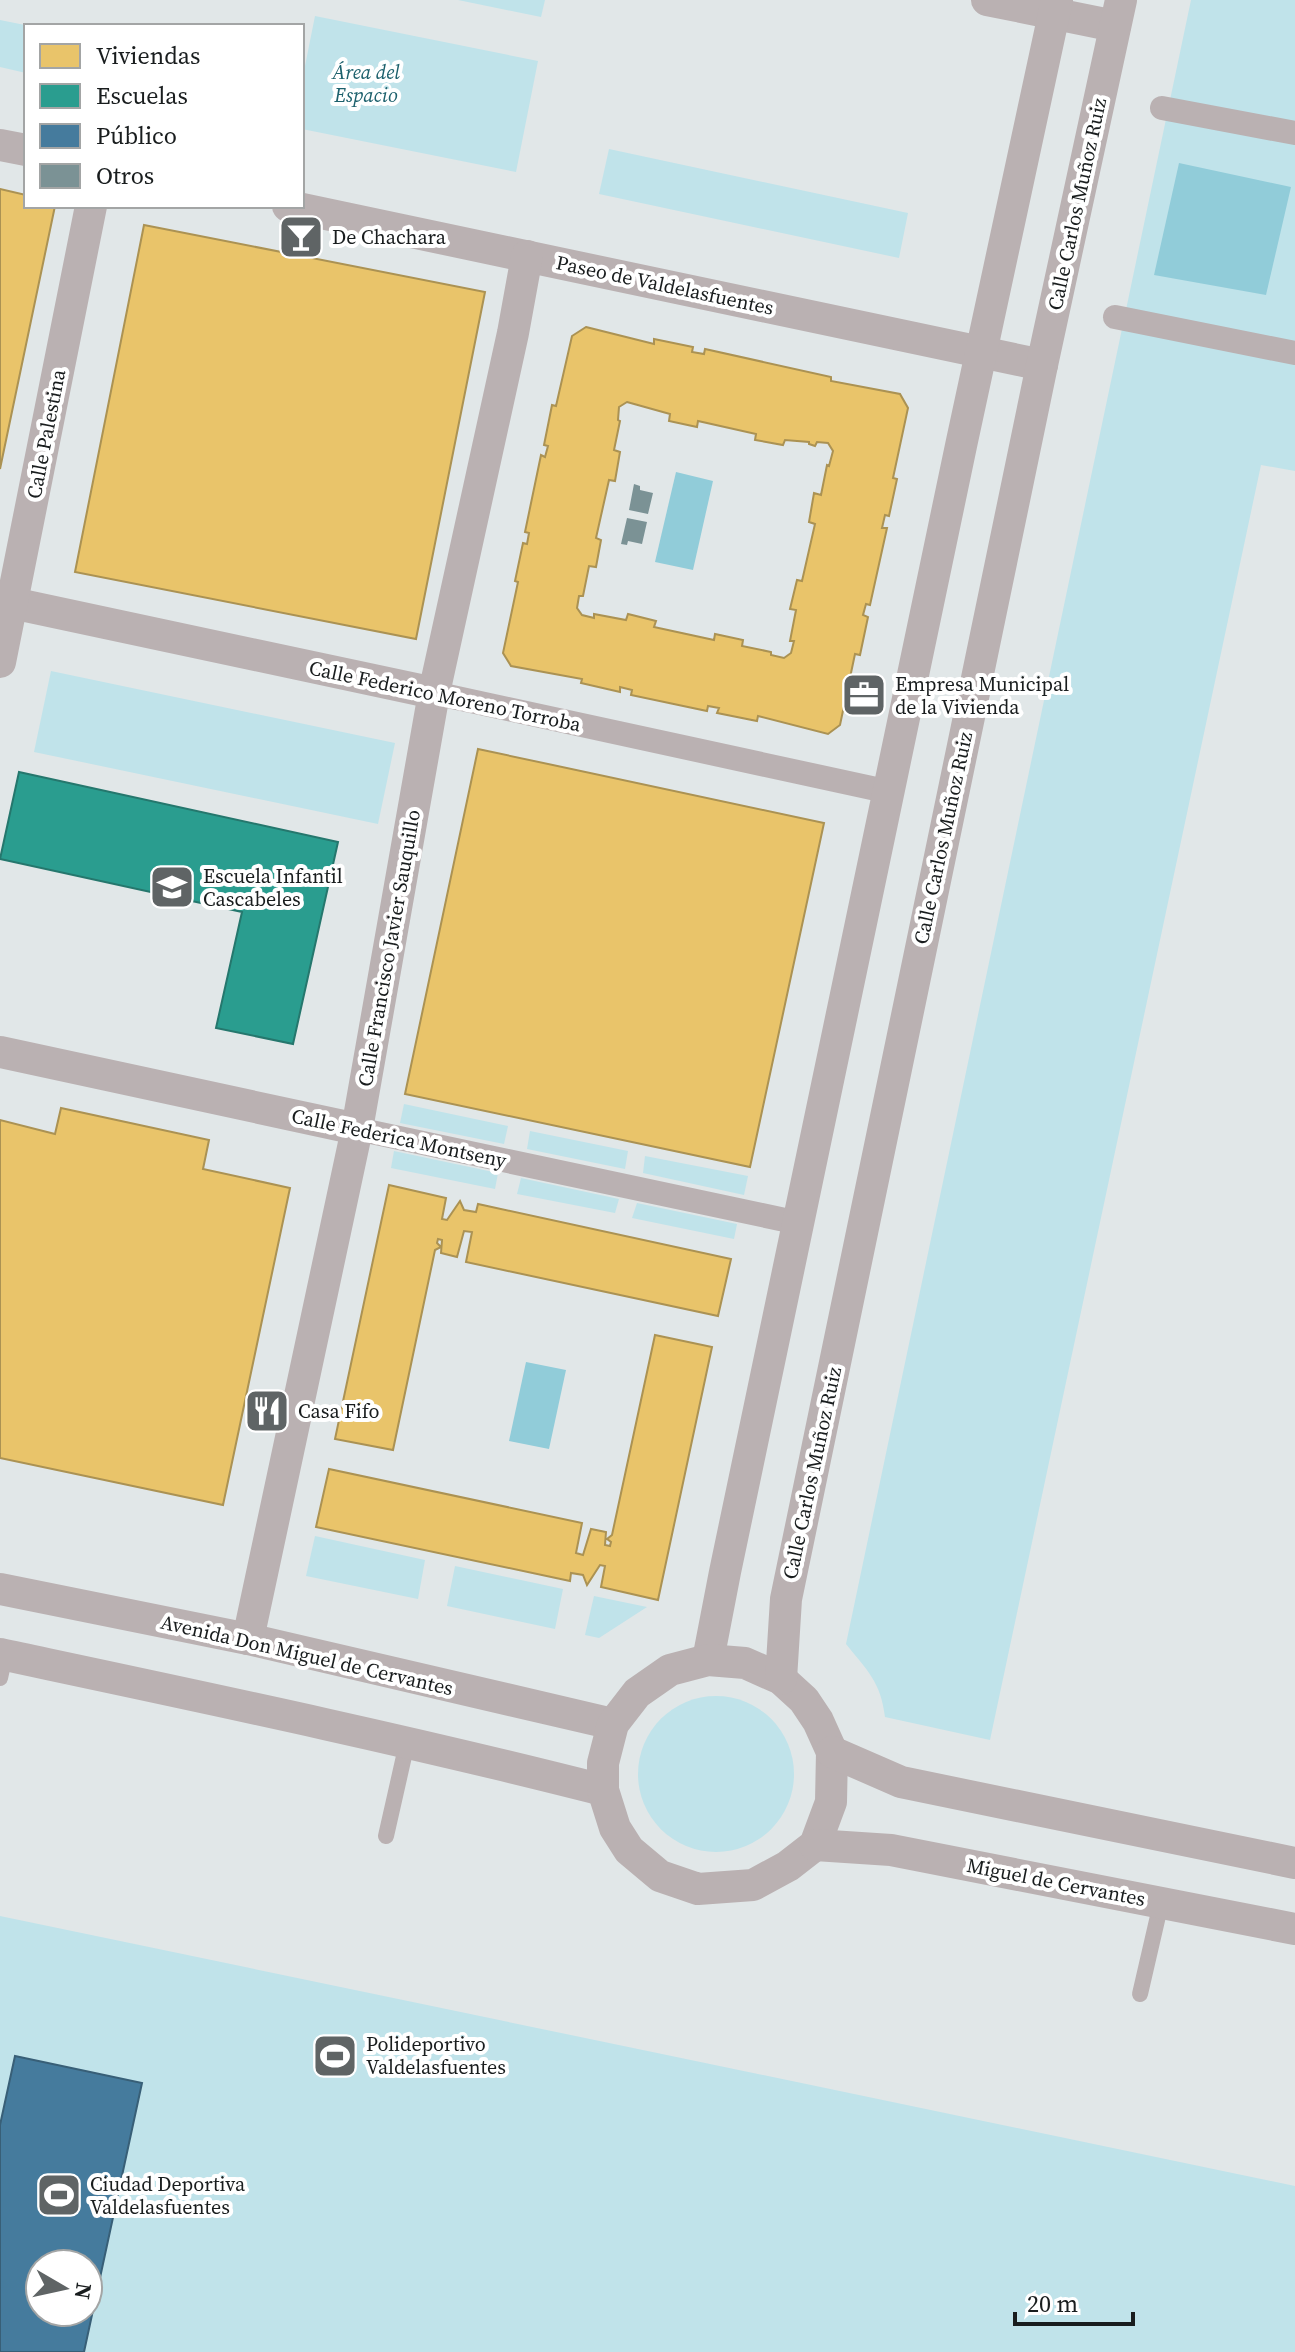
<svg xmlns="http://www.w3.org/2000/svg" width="1295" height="2352" viewBox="0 0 1295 2352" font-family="'Source Serif 4',serif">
<rect width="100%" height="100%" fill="#e1e7e8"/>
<!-- green -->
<g fill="#c0e3ea" fill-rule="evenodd">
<polygon points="458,0 545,0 541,17"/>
<path d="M1191 0H1295V471L1261 465 990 1740 885 1717C881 1682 867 1670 846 1644Z"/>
<polygon points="315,16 538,61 516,172 302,129 302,81"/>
<polygon points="0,20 30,26 26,26 26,73 0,67"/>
<polygon points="609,149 908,213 899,258 599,194"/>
<polygon points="51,671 395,743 378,824 34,752"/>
<polygon points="404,1104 508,1126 504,1144 400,1123"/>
<polygon points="530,1131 628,1151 625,1169 527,1149"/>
<polygon points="394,1151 498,1173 495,1189 391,1168"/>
<polygon points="645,1156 748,1176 744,1195 643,1173"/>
<polygon points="521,1178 619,1199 615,1213 517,1194"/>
<polygon points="637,1203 737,1224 734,1239 632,1218"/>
<polygon points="315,1536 425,1560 418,1599 306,1576"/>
<polygon points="455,1566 563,1589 555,1629 447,1606"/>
<polygon points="594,1596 647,1607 599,1638 585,1635"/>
<circle cx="716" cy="1774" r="78"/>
<path d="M0 1916 1295 2186V2352H0ZM40 2264H88V2312H40Z"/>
</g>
<!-- water -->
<g fill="#91ccd9">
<polygon points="1179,163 1291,187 1266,295 1154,275"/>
<polygon points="676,472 713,481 693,570 655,562"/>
<polygon points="526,1362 566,1370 549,1449 509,1441"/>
</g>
<!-- homes -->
<g fill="#e9c46a" stroke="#ab9253" stroke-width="2" fill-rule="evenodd">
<polygon points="0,189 26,195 26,206 55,206 0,469"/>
<polygon points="144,225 485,292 416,639 75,572"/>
<path d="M586 327 654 344V339L693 347 692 352 704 354 705 349 831 377V381L900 394 908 408 893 478 897 479 889 516 885 515 882 528H887L870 605 866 604 863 615 868 617 860 655 855 654 840 725 828 734 758 716 757 721 717 713 719 708 708 706 707 711 631 695 632 690 620 687V692L581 683 582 679 511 666 503 653 518 582 515 581 523 543 527 544 529 533 525 532 541 455 545 457 548 446 544 445 552 405 556 406 572 336ZM627 402 670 414 669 421 697 427 698 421 756 434 755 440 783 445 785 440 809 442V444L815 446 817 442 828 443 833 451 829 466 827 465 821 495 814 493 809 522 815 524 802 581 797 580 790 609 796 610 790 641H794L791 653 784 658 771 655V652L742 646 743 640 715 634 714 640 654 627 656 621 628 614 626 620 594 614V618L582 615 577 608 579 596H583L589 566 596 567 601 540 596 538 609 480 615 481 620 452 614 450 620 421 618 420 619 407Z"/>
<polygon points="478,749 824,823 750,1167 405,1094"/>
<polygon points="61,1108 209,1140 203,1169 290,1188 223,1505 0,1458 0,1120 55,1134"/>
<polygon points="389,1185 446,1198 442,1219 447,1220 460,1201 464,1210 476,1212 478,1204 731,1259 718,1316 466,1262 472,1232 464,1231 457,1257 441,1253 442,1240 438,1239 437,1243 441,1247 435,1250 393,1450 335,1439"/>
<polygon points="655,1335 712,1347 658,1600 601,1587 605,1566 600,1565 587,1585 583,1575 571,1573 570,1581 316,1527 329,1469 582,1523 576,1553 583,1555 591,1529 606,1532 605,1545 610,1546 611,1542 607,1539 612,1535"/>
</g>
<!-- schools -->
<polygon fill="#2a9d8f" stroke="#25776d" stroke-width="2" points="19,772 338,842 293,1044 216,1028 242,912 0,859"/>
<!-- public -->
<path fill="#457b9d" stroke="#385f77" stroke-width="2" fill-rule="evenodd" d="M15 2056 142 2083 84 2352H0V2125ZM40 2264H88V2312H40Z"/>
<!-- building -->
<g fill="#7b9295">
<polygon points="634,484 640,486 640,490 653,493 648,514 629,510"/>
<polygon points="627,518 647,522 642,544 628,541 627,545 621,544"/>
</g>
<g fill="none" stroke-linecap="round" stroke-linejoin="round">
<!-- service -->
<g stroke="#bab1b2" stroke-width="16">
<polyline points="0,1678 5,1655"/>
<polyline points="386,1836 407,1743"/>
<polyline points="1140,1994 1161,1903"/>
</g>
<!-- pedestrian -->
<g stroke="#bab1b2" stroke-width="24">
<polyline points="1162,108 1295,133"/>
<polyline points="1115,317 1295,353"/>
<polyline points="434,693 890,792"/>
<polyline points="357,1129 799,1223"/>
</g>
<!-- minor -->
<g stroke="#bab1b2" stroke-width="32">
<polyline points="987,0 1115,26"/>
<polyline points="0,145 26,150"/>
<polyline points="288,206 1042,365"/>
<polyline points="12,603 434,693"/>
<polyline points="0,662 91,206"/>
<polyline points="0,1052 357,1129"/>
<polyline points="0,1589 248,1639 613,1724"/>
<polyline points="248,1639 357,1129 434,693 513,333 527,256"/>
<path d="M0 1654C202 1697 403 1739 603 1790"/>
<polyline points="708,1660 725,1572 962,441 1057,0"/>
<polygon points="708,1660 745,1663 781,1679 804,1700 818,1721 832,1752 831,1802 815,1845 788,1866 753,1885 698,1889 660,1876 629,1850 615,1828 603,1790 603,1763 613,1724 637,1693 670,1670"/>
<polyline points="781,1679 786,1599 1042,365 1121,0"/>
<polyline points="832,1752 901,1782 1295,1863"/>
<polyline points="815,1845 891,1850 1295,1929"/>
</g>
</g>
<!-- icons -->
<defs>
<g id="bar-square" transform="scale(2.3)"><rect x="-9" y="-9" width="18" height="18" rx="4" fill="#5f6465" stroke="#fff"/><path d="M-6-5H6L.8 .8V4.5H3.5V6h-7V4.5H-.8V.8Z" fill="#fff"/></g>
<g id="office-square" transform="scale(2.3)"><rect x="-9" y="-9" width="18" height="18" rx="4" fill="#5f6465" stroke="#fff"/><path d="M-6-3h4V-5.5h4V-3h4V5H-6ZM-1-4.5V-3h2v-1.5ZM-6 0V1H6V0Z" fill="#fff"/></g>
<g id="school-square" transform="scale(2.3)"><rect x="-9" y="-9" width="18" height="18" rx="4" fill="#5f6465" stroke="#fff"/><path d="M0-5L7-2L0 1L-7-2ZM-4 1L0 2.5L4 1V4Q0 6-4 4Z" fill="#fff"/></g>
<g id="restaurant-square" transform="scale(2.3)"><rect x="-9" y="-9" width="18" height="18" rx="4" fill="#5f6465" stroke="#fff"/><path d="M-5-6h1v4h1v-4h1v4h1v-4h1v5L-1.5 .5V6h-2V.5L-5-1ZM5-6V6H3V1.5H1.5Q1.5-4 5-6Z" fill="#fff"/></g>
<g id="stadium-square" transform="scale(2.3)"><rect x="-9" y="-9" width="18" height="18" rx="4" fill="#5f6465" stroke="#fff"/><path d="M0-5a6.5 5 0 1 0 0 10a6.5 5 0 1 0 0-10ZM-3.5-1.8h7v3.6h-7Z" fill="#fff"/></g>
</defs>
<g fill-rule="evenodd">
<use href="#bar-square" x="301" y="237"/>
<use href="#office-square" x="864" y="695"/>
<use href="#school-square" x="172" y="887"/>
<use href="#restaurant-square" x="267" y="1411"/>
<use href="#stadium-square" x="335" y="2056"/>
<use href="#stadium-square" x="59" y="2195"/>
</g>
<g text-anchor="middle" stroke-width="8" stroke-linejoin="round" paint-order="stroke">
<!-- park labels -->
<g font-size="20" font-style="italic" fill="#1c606c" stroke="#fff">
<text x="366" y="79">Área del<tspan x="366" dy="23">Espacio</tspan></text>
</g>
<!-- street labels -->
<g font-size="20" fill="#191d1e" stroke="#fff">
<text transform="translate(1077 204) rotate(-78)" y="7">Calle Carlos Muñoz Ruiz</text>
<text transform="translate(665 285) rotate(12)" y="7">Paseo de Valdelasfuentes</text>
<text transform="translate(46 434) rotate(-79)" y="7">Calle Palestina</text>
<text transform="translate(445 696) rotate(12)" y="7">Calle Federico Moreno Torroba</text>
<text transform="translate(943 838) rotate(-78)" y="7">Calle Carlos Muñoz Ruiz</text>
<text transform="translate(389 948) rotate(-80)" y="7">Calle Francisco Javier Sauquillo</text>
<text transform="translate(399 1138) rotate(12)" y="7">Calle Federica Montseny</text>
<text transform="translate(812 1473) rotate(-78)" y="7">Calle Carlos Muñoz Ruiz</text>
<text transform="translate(307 1655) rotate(13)" y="7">Avenida Don Miguel de Cervantes</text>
<text transform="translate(1056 1882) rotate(11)" y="7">Miguel de Cervantes</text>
</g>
<!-- poi labels -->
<g font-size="20" fill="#191d1e" stroke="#fff" text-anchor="start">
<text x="332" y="244">De Chachara</text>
<text x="895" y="691">Empresa Municipal<tspan x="895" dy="23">de la Vivienda</tspan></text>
<text x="203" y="883">Escuela Infantil<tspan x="203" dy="23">Cascabeles</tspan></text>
<text x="298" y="1418">Casa Fifo</text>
<text x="366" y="2051">Polideportivo<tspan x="366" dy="23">Valdelasfuentes</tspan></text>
<text x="90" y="2191">Ciudad Deportiva<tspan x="90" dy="23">Valdelasfuentes</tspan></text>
</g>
</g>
<!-- legend -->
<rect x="24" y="24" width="280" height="184" fill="#ffffff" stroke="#a3a5a5" stroke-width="2"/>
<rect x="40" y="44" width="40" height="24" fill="#e9c46a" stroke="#a3a5a5" stroke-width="2"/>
<text x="96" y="64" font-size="24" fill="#191d1e">Viviendas</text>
<rect x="40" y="84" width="40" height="24" fill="#2a9d8f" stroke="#a3a5a5" stroke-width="2"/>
<text x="96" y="104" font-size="24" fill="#191d1e">Escuelas</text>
<rect x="40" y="124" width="40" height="24" fill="#457b9d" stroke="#a3a5a5" stroke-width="2"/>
<text x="96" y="144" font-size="24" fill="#191d1e">Público</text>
<rect x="40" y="164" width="40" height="24" fill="#7b9295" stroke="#a3a5a5" stroke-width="2"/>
<text x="96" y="184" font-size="24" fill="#191d1e">Otros</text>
<!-- north arrow -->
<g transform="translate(64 2288) rotate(99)"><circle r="38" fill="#ffffff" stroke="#a3a5a5" stroke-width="2"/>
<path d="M0-6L14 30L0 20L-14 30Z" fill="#5f6465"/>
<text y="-12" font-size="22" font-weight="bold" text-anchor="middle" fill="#191d1e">N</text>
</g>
<!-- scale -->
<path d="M1015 2312v12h118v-12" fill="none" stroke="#191d1e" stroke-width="4"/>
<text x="1027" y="2312" font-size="24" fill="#191d1e" stroke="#ffffff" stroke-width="6" paint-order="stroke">20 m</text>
</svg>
